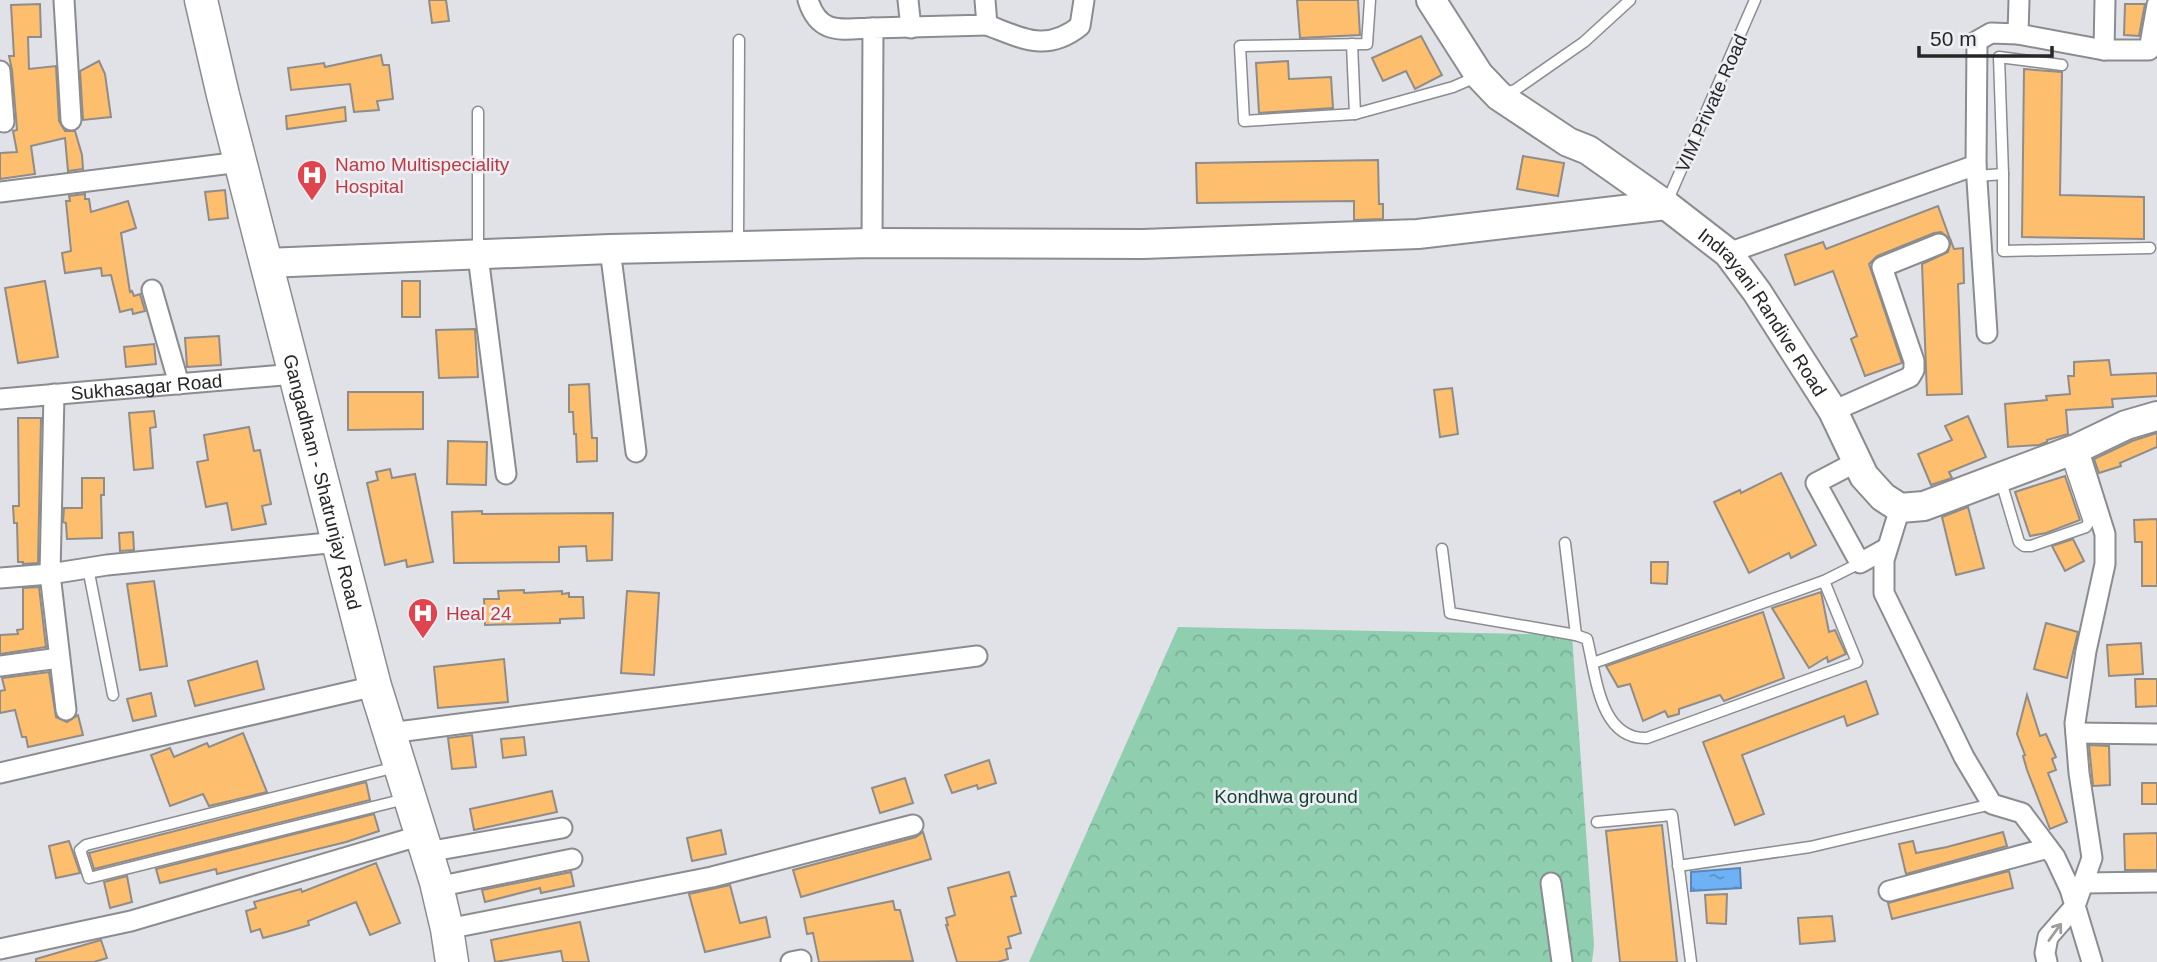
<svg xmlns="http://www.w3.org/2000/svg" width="2157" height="962" viewBox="0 0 2157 962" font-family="Arial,sans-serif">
<defs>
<pattern id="park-crowns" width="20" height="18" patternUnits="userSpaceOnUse" patternTransform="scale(1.75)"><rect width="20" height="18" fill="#8fceaf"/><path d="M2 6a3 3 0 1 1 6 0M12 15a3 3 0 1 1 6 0" fill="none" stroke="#7bb197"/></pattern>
<pattern id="water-ripples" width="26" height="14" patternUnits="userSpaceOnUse" patternTransform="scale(1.75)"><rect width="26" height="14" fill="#6eb1f5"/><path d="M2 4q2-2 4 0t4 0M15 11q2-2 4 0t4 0" fill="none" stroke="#5a90c6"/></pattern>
</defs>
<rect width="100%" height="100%" fill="#e1e2e7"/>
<!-- park -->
<polygon fill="url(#park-crowns)" points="1178,627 1572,635 1594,945 1592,962 1029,962"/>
<!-- water -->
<polygon fill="url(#water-ripples)" stroke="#5988b8" stroke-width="2" points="1740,868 1741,888 1691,891 1691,872"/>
<!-- building -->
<g fill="#fdbe6e" stroke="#908c89" stroke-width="2">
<polygon points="429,0 446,0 449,21 432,23"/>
<polygon points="1297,0 1358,0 1360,35 1300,38"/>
<polygon points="40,4 41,37 28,37 29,69 56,66 59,121 65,131 75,131 82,155 83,169 68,171 65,138 31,146 35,174 0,179 0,153 17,152 13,131 17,130 12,70 9,56 14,56 11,5"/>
<polygon points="2125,4 2145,4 2139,36 2124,35"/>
<polygon points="1421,36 1442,75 1415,89 1406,71 1383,81 1372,58"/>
<polygon points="381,55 383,65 389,65 393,99 377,101 379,110 354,112 350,84 291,90 288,68 324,63 325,67"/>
<polygon points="99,61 105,74 111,117 83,120 80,71"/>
<polygon points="1288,61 1289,79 1331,77 1333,108 1259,113 1256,63"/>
<polygon points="2024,69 2062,72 2060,195 2144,197 2144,239 2022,237"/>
<polygon points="345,107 346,121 287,129 286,116"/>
<polygon points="1523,156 1564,163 1558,196 1517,189"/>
<polygon points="1378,160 1379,204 1383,204 1383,219 1354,220 1354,201 1197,203 1196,163"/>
<polygon points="225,190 228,218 209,220 205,192"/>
<polygon points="85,194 85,199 89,199 91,212 128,201 136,228 121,233 130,292 132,291 134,296 140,294 145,311 133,314 132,309 120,312 111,275 102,276 101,268 65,273 62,253 71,251 66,201 70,201 69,196"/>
<polygon points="1938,206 1950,239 1941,232 1934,233 1877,256 1869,264 1902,363 1865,376 1851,339 1857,336 1833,271 1795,285 1785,255 1823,242 1826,249"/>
<polygon points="1951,241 1954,249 1963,248 1964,283 1958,284 1962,394 1927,395 1922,264 1948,252"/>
<polygon points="45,281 58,357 18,363 5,288"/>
<rect x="402" y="281" width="18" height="36"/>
<polygon points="475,329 478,377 439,378 436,330"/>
<polygon points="219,336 221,365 187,367 185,338"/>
<polygon points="154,344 156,364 126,367 124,347"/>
<polygon points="2109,360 2111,375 2157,373 2157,396 2112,399 2113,407 2066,410 2068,434 2047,440 2047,442 2039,445 2008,447 2005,404 2047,400 2046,396 2070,394 2068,376 2074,376 2074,362"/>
<polygon points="589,384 592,438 597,438 597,461 577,462 576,434 574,434 573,412 569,412 569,385"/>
<polygon points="1452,388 1458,434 1440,437 1434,390"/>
<polygon points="348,392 423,392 423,429 348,430"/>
<polygon points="154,411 156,427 150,428 153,468 134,470 129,413"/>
<polygon points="1968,416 1986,457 1949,472 1952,478 1931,485 1918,454 1952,440 1945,426"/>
<polygon points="18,418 41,418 38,563 23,564 23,562 18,562 17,523 14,523 13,506 19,506"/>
<polygon points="249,427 254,451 260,450 271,504 262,506 266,524 232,530 227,503 206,507 197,462 208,460 204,435"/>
<polygon points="2157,433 2157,447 2120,463 2121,466 2099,473 2094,459 2132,441"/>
<polygon points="448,441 487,442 486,485 447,484"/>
<polygon points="390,469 392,478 415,474 433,562 407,567 406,560 385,565 367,483 378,480 376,472"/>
<polygon points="1781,473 1816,545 1791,558 1789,553 1749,573 1714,502 1740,490 1741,493"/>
<polygon points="2065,476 2080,520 2046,533 2030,536 2015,492"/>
<polygon points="82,478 104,478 104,495 101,495 102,538 67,539 66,523 63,522 64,508 82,508"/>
<polygon points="1968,507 1984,568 1956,575 1942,517"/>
<polygon points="482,511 482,514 613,513 612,560 587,561 586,546 559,547 559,562 454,563 452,512"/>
<polygon points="2157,519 2157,586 2142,586 2142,542 2135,542 2134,520"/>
<polygon points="133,532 134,550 120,551 119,533"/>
<polygon points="2073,539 2084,561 2065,571 2052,546"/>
<polygon points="1651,562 1668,562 1667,584 1651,583"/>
<polygon points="154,581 167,666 140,670 127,584"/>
<polygon points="39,587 46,647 0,654 0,635 18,634 17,630 23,629 23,588"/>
<polygon points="524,590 524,593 562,591 562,594 569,593 569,597 583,597 584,618 560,619 560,623 485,625 484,599 499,599 498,591"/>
<polygon points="627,591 659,593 654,675 621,673"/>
<polygon points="1821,592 1829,632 1835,630 1846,654 1828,662 1827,657 1809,668 1772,608"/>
<polygon points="1763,612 1784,678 1724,701 1720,695 1679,709 1679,714 1668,717 1665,711 1643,721 1630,684 1618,687 1606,666"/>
<polygon points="2046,623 2078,632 2067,678 2034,669"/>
<polygon points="2141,643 2143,674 2109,676 2107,645"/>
<polygon points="504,659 508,702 438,708 434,667"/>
<polygon points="257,661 264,689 195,706 188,681"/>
<polygon points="49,672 56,717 67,722 78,715 83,735 28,747 26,737 22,737 15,710 0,713 0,691 5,690 2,678"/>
<polygon points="2135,679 2157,679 2157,706 2136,707"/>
<polygon points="1866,681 1878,714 1847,726 1844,716 1742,755 1764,814 1735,825 1703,742"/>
<polygon points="151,693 156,716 133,721 127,699"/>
<polygon points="2027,695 2040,736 2046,734 2056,757 2052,759 2056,770 2048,773 2067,822 2050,829 2027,770 2023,756 2025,755 2017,734"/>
<polygon points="243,733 267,792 209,806 203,794 170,806 151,755 170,748 174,757 207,743 209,747"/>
<polygon points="472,735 476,767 452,769 448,738"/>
<polygon points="524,737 526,755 503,758 501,739"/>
<polygon points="2089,745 2109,746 2110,785 2093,786"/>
<polygon points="989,760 996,783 978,789 977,785 952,793 945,775"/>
<polygon points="905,778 913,803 880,813 872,788"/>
<polygon points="366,782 370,800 94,869 89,853"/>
<rect x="2142" y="783" width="15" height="21"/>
<polygon points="552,791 557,812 474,830 470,809"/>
<polygon points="374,814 379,831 346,842 217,874 216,869 160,883 156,869"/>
<polygon points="1662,825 1677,962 1620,962 1606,831"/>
<polygon points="721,830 726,854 692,861 687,838"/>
<polygon points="923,832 931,859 801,897 793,870 916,837"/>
<polygon points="2003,832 2007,846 1906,874 1899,844 1913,841 1916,853 1947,847"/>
<polygon points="2157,833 2157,870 2125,870 2124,834"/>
<polygon points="69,841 80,873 56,878 49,846"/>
<polygon points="376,863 400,923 370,935 356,902 308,921 309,925 286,932 263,938 260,929 251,932 246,911 256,908 254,902 301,889 302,892"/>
<polygon points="2009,871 2013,888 1892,919 1888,903"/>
<polygon points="571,872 574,886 541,893 540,888 485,902 482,890"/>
<polygon points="1009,872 1016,896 1011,897 1021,933 1008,937 1011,948 1006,949 1008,959 998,962 957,962 946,925 948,925 946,918 955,915 948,888"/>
<polygon points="127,876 132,902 110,908 104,882"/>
<polygon points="730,885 740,923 766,917 770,937 705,952 689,894"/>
<polygon points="1727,894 1726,924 1707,923 1705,895"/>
<polygon points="893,901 895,910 900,910 913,961 819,962 813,933 807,934 804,918"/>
<polygon points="1832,916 1835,941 1800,944 1798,918"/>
<polygon points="580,922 589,962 563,962 561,951 495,962 491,940"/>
<polygon points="101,940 107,958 94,962 36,962 36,959"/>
</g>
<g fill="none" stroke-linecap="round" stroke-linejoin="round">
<!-- lane casing -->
<g stroke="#8a8c90" stroke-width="13">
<g id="lane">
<polyline points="1370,0 1367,44 1240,46 1244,121 1355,114 1453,87 1476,77"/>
<polyline points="1352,44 1355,114"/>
<polyline points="1505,94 1515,90 1584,42 1630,0"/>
<polyline points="2003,174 1999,57 2062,65"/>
<polyline points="1977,176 2003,174 2003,251 2150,248"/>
<polyline points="1667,202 1755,0"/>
<polyline points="738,242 739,40"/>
<polyline points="478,251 478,112"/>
<polyline points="2000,478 2019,542 2024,546 2031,546 2086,527 2089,522 2066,454"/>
<polyline points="1565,543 1576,635"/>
<path d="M1442 549 1450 613 1576 635 1587 639C1596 674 1599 740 1647 738L1857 662 1824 581 1860 563"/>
<polyline points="88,568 113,695"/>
<polyline points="1593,663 1824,581"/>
<polyline points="396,767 86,845 80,850 89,878 405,799"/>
<polyline points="1597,822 1672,815 1691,962"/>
<polyline points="1678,866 1810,847 1992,804"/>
</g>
</g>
<!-- street casing -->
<g stroke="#8a8c90" stroke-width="23">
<g id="street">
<polyline points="64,0 71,120"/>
<path d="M808 0C819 36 842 29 873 28"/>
<polyline points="908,0 911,28"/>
<polyline points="2019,0 2018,34 2104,50 2149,50 2157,5"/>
<path d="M987 25C1022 38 1046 53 1080 26L1084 0"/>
<polyline points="2104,50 2105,0"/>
<polyline points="0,71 4,122"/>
<polyline points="1976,165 1987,333"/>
<polyline points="0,192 240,162"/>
<polyline points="872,243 873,28 987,25 985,0"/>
<polyline points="610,249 636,452"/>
<polyline points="1728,253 1976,165 1977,41 1991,33 2018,34"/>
<polyline points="478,256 506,474"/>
<polyline points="152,290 179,384"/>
<polyline points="54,394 50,574 66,710"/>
<path id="s1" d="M0 399 295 374"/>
<polyline points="1833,411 1910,377 1914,370 1914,361 1882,267 1939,244"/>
<polyline points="1856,462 1816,483 1860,563 1887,548"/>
<polyline points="1900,508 1884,560 1884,593 1964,757 1992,804 2022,813 2055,857 2070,889 2092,962"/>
<polyline points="0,578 50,574 107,565 338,542"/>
<polyline points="0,666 59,658"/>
<polyline points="390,733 977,656"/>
<polyline points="2076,733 2157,734"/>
<polyline points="0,773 375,686"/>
<polyline points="427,852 562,828"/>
<polyline points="1551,883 1562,962"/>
<polyline points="2083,883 2157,882"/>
<polyline points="437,887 572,859"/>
<polyline points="1889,891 2048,848"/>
<polyline points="447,929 712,877 913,825"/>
<polyline points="0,949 131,921 422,835"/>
<polyline points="791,962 801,960"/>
<polyline points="2047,962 2045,953 2048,937 2075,906 2092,858 2079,773 2075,723 2086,651 2105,564 2105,534 2078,448"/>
</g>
</g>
<!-- secondary casing -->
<g stroke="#8a8c90" stroke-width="32">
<g id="secondary">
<path id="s2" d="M1431 0 1479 75 1499 96 1568 142 1588 150 1666 205 1728 253 1757 292 1833 411 1864 476 1883 497 1900 508 1924 506 2078 448 2126 425 2157 416"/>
<polyline points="266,263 610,249 872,243 1143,244 1418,234 1666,205"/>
</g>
</g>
<!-- primary casing -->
<g stroke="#8a8c90" stroke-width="35">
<g id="primary">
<path id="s3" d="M201 0 223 95 375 686 436 882 447 929 452 962"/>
</g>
</g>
<!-- lane -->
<use href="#lane" stroke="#fff" stroke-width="10"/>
<!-- street -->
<use href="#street" stroke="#fff" stroke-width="19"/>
<!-- secondary -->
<use href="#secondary" stroke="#fff" stroke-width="28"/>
<!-- primary -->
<use href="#primary" stroke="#fff" stroke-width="32"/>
</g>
<!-- one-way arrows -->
<defs><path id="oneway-shaft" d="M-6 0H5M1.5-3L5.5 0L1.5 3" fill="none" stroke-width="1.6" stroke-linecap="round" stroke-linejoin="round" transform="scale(1.75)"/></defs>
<use stroke="#9e9e9f" href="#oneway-shaft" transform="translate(2055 932) rotate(-54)"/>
<!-- icons -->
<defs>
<g id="hospital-pin" transform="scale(1.575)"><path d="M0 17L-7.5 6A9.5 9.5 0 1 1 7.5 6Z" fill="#e0444e" stroke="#eeeff4"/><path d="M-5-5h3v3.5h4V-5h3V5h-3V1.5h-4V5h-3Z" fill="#fff"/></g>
</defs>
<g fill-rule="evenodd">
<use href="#hospital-pin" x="312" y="175"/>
<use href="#hospital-pin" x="423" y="613"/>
</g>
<g text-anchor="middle" stroke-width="5" stroke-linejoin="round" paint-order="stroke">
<!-- street labels -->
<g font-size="19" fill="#272729" stroke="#eeeff4">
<text transform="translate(1711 103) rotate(-66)" y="7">VIM Private Road</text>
<text dy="7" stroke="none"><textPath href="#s2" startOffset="464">Indrayani Randive Road</textPath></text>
<text dy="7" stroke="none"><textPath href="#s1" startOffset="147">Sukhasagar Road</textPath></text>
<text dy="7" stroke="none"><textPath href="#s3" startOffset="497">Gangadham - Shatrunjay Road</textPath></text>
</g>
<!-- health labels -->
<g font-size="19" fill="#be3a42" stroke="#eeeff4" text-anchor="start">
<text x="335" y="171">Namo Multispeciality<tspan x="335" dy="22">Hospital</tspan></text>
<text x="446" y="620">Heal 24</text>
</g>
<!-- park labels -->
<g font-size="19" fill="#113f2c" stroke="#eeeff4">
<text x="1286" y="803">Kondhwa ground</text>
</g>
</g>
<!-- scale -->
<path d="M1919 46v10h133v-10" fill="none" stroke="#272729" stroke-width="3.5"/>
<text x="1930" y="46" font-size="21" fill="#272729" stroke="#eeeff4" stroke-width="5" paint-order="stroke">50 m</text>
</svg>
